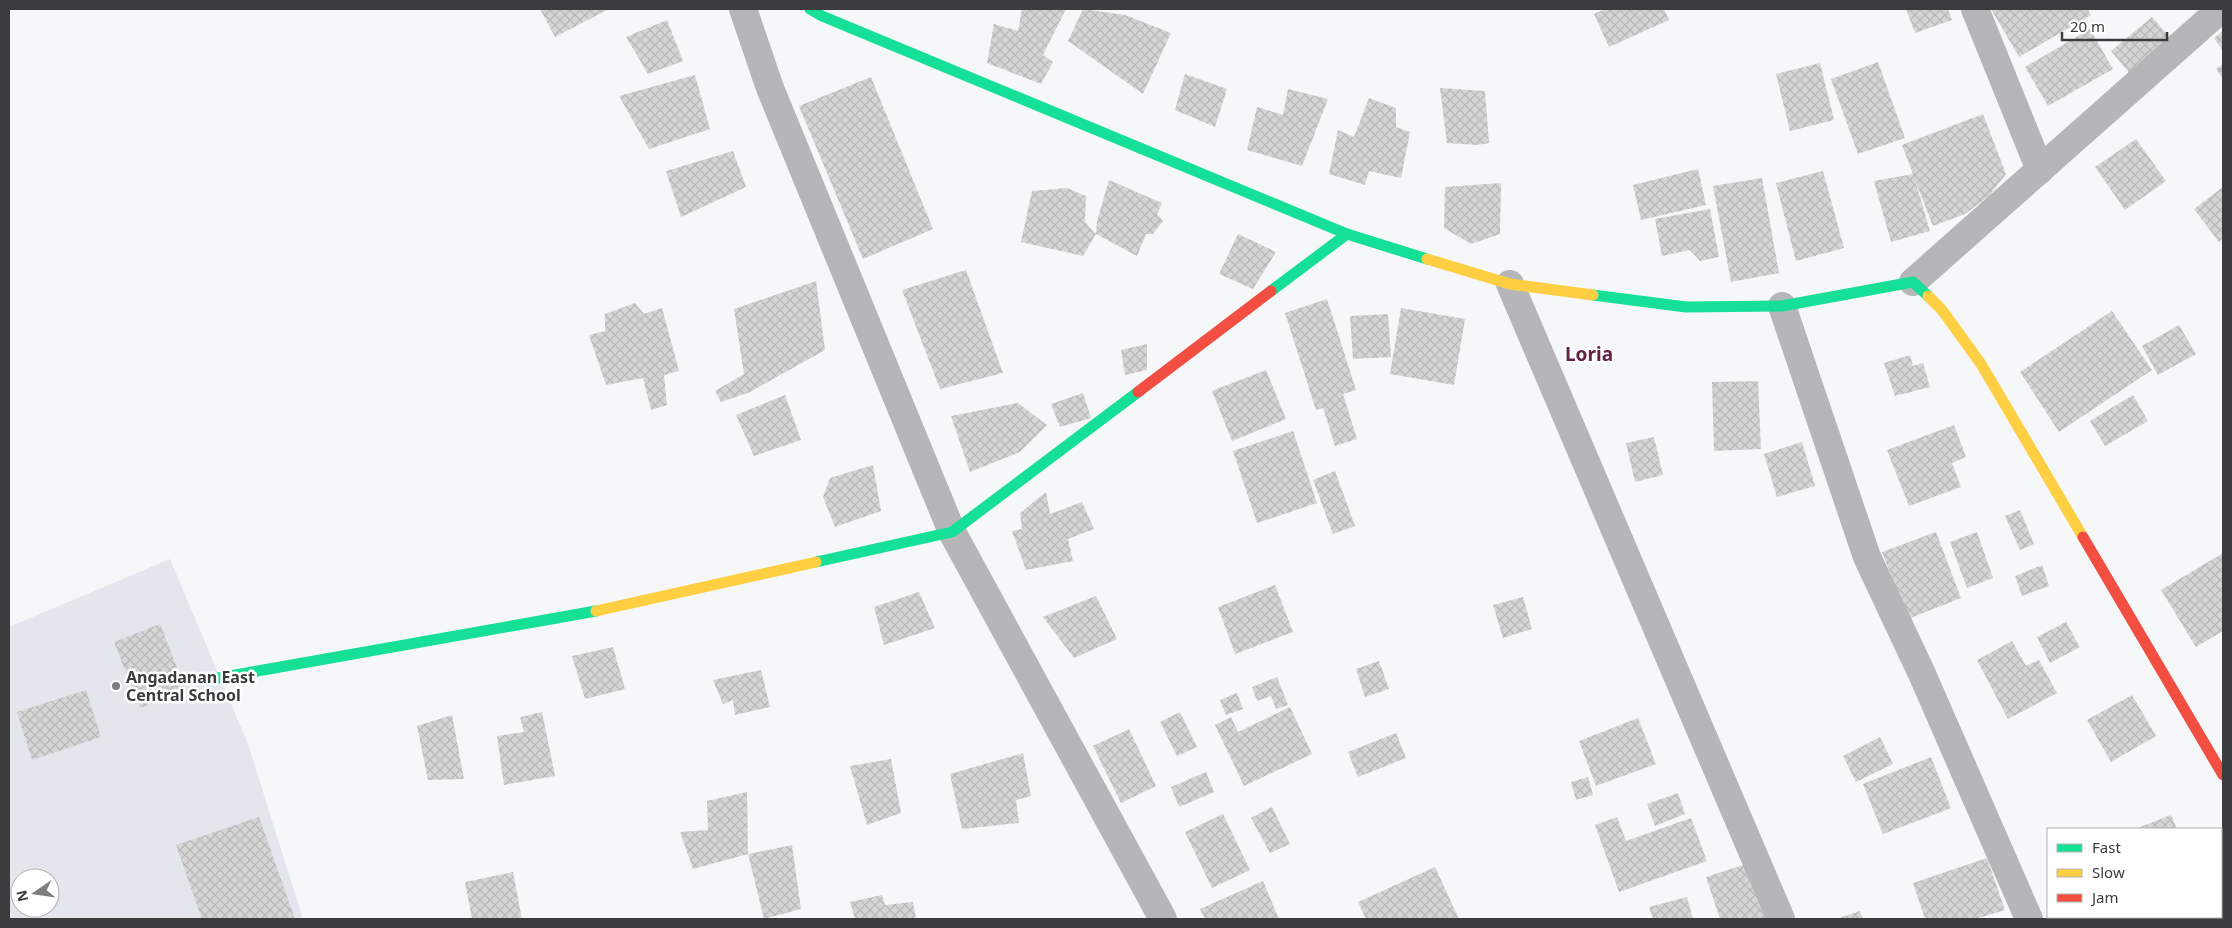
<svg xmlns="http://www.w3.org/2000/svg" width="2232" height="928" viewBox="0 0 2232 928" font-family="'Noto Sans',sans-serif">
<defs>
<pattern id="building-cross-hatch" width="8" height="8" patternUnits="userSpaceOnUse" patternTransform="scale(1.25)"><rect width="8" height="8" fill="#d6d5d6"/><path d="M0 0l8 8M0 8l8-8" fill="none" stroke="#b9b8b9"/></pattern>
</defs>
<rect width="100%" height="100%" fill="#f6f7f9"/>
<!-- built -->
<path fill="#e3e7ed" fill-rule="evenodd" d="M170 559 248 744 303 919H9V627ZM20 878H50V908H20Z"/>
<!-- building -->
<g fill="url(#building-cross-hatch)">
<polygon points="540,9 609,9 555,37"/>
<polygon points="1022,9 1066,9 1043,55 1053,62 1041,84 987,63 994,24 1018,31"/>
<polygon points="1083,9 1125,15 1171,33 1143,94 1068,41"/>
<polygon points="1605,9 1664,9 1669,20 1609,47 1594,14"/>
<polygon points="1906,9 1948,9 1952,20 1915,33"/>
<polygon points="1991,9 2088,9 2091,15 2019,57"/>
<polygon points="2152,17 2172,40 2131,75 2111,51"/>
<polygon points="667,20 683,61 648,74 626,37"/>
<polygon points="2090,29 2113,69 2048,106 2025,67"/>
<polygon points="2223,31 2223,51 2214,38"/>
<polygon points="1878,62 1905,138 1858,154 1831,79"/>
<polygon points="1820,63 1834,120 1790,131 1776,74"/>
<polygon points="2223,64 2223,79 2216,69"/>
<polygon points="1185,74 1227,89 1215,127 1175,110"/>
<polygon points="695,75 710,129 649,149 619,96"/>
<polygon points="871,77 933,229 863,259 799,106"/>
<polygon points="1440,88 1485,91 1489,143 1477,145 1447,143"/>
<polygon points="1288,89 1328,99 1302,166 1247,150 1257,107 1283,115"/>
<polygon points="1369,98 1396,108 1396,127 1410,132 1401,178 1369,171 1365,185 1329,174 1338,130 1354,137"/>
<polygon points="1983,114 2006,174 1989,196 1965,214 1933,226 1915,180 1930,231 1891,242 1874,181 1913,174 1902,145"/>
<polygon points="2136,139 2166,181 2125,210 2095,167"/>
<polygon points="733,151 746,187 681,217 666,171"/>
<polygon points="1698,169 1706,205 1641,220 1633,185"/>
<polygon points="1823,171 1844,248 1796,261 1776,183"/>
<polygon points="1762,178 1779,273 1731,282 1713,186"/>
<polygon points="1109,180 1162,203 1157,214 1163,221 1153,234 1146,234 1137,256 1096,234 1097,221"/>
<polygon points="1501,183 1500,234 1471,244 1444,228 1445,187"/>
<polygon points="2223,187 2223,238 2219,242 2194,209"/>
<polygon points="1067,188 1086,196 1085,222 1096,234 1083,256 1021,242 1032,191"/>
<polygon points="1710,209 1719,257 1700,261 1690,250 1662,256 1655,219"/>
<polygon points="1238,234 1276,252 1253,289 1219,274"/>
<polygon points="966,270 1003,373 940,389 902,290"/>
<polygon points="816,281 825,350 750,392 721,402 715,391 744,374 734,309"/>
<polygon points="1327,299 1356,390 1343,394 1357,439 1335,446 1323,408 1316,410 1285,313"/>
<polygon points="635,303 644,314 662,308 679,371 664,375 667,405 651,410 643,378 606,385 589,335 605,331 605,314"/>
<polygon points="1401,308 1465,319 1454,385 1390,374"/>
<polygon points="2112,311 2152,370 2059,432 2020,372"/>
<polygon points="1388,314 1391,357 1353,359 1350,316"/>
<polygon points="2179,325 2196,354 2158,375 2142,346"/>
<polygon points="1147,344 1147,370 1125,375 1121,350"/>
<polygon points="1910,355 1913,366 1923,363 1930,387 1895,396 1884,363"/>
<polygon points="1266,370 1286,419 1232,441 1212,391"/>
<polygon points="1758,381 1761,449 1714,451 1712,382"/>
<polygon points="1083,393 1091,418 1060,427 1051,404"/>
<polygon points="785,395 801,440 754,456 736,415"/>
<polygon points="2133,395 2148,421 2105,446 2090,421"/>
<polygon points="1018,403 1047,425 1020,452 970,472 951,416"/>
<polygon points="1954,425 1966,457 1952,463 1961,487 1909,506 1887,450"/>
<polygon points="1293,431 1317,503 1257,523 1233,451"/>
<polygon points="1654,437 1663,475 1635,482 1626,443"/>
<polygon points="1802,442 1815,486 1777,497 1764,454"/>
<polygon points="873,465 881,511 835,527 823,497 830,478"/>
<polygon points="1335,471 1355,526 1333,534 1313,480"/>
<polygon points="1046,492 1050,514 1082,502 1094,529 1068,539 1073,561 1026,570 1012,531 1022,529 1020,513"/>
<polygon points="2020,510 2034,544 2020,550 2005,516"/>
<polygon points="1936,532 1961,598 1908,619 1882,552"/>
<polygon points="1977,532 1993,578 1967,588 1950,542"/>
<polygon points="2223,553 2223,631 2196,647 2161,590"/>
<polygon points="2042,565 2049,586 2022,596 2015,576"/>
<polygon points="1275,585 1293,632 1235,654 1218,607"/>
<polygon points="919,592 935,628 884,645 874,607"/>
<polygon points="1096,596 1117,639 1074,658 1043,617"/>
<polygon points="1523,597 1532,629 1503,638 1493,605"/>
<polygon points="2066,622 2080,647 2050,663 2037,637"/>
<polygon points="160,624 186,691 140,708 114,642"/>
<polygon points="2012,641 2026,666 2039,660 2057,693 2008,719 1977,660"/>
<polygon points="613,647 625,689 585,699 572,656"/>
<polygon points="1379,661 1389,689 1365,697 1356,669"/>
<polygon points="761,670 770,707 735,715 733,700 723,704 713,680"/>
<polygon points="1277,677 1288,705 1276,709 1271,696 1257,701 1252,687"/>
<polygon points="86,690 101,737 32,760 17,712"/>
<polygon points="1237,693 1243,709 1226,715 1220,700"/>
<polygon points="2132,695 2156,736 2111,762 2087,720"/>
<polygon points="1290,707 1312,754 1244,786 1215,725 1231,717 1238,732"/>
<polygon points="542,712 555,776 504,785 497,736 524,732 520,717"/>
<polygon points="1180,712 1197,747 1177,756 1160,722"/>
<polygon points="452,715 464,779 428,780 417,726"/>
<polygon points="1638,718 1656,764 1596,786 1579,741"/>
<polygon points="1129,729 1156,786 1121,803 1093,746"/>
<polygon points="1396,733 1406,758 1358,777 1348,752"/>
<polygon points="1880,737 1893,764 1856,782 1843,756"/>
<polygon points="1023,753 1031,796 1016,800 1019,823 962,829 950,774"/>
<polygon points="1931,757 1951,808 1883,834 1863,784"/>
<polygon points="891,759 901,813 867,825 850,766"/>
<polygon points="1206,772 1214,792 1179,807 1171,787"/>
<polygon points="1588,777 1593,795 1576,800 1571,782"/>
<polygon points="747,792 748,854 792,845 801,909 764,919 748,854 693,869 680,832 708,830 707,801"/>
<polygon points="1678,793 1685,814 1655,826 1647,804"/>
<polygon points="1272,807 1290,844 1270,853 1251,818"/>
<polygon points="1223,814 1250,870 1212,888 1185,832"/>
<polygon points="2171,815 2177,829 2135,829"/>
<polygon points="259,817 295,919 202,919 176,845"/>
<polygon points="1617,817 1626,841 1691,818 1707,861 1619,892 1595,825"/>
<polygon points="1987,858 2005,910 1975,919 1925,919 1913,883"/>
<polygon points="1749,863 1767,919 1720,919 1706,877"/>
<polygon points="1435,867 1459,919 1366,919 1358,902"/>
<polygon points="513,872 522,919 472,919 465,882"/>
<polygon points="1263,881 1279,919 1205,919 1200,909"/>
<polygon points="882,895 885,905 913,902 916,919 855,919 850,902"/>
<polygon points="1687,897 1693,919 1653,919 1649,907"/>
<polygon points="1860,911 1863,919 1836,919"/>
</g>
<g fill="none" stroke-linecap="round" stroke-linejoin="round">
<!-- street -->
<g stroke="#b6b6b8" stroke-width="28">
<polyline points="743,9 770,88 952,532 1163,919"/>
<polyline points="1975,9 2040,170"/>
<polyline points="1913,282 2221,9"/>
<polyline points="1510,284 1781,919"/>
<polyline points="1782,306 1867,557 1922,674 2029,919"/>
</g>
<!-- fast -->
<g stroke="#16e098" stroke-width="11">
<polyline points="810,9 822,16 1347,234 1427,259"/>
<polyline points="1271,291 1347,234"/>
<polyline points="1593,295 1686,307 1782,306 1913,282 1928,296"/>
<polyline points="816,562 952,532 1138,392"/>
<polyline points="207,680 596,611"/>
</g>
<!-- slow -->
<g stroke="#ffcf43" stroke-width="11">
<polyline points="1427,259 1510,284 1593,295"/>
<polyline points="1928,296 1942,310 1981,364 2083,537"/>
<polyline points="596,611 816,562"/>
</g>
<!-- jam -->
<g stroke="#f24e42" stroke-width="11">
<polyline points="1138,392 1271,291"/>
<polyline points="2083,537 2223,775"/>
</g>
</g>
<!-- markers -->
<circle fill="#7c7d7f" stroke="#fff" stroke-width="2" cx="116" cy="686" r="5"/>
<g text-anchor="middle" stroke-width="5" stroke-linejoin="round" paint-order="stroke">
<!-- poi labels -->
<g font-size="16" font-weight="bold" fill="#3b3c3d" stroke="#fff" text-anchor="start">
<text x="126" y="683">Angadanan East<tspan x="126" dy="18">Central School</tspan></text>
</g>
<!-- quarter labels -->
<g font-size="19" font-weight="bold" fill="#612245" stroke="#fff">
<text x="1589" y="361">Loria</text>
</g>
</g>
<!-- border -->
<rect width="2232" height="928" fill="none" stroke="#3b3c3d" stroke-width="20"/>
<!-- legend -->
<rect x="2047" y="828" width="175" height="90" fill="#ffffff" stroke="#b1b1b1"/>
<rect x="2057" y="844" width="25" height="8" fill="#16e098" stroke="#b1b1b1"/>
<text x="2092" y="853" font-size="15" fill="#3b3c3d">Fast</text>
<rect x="2057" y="869" width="25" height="8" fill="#ffcf43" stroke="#b1b1b1"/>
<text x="2092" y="878" font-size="15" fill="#3b3c3d">Slow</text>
<rect x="2057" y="894" width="25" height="8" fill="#f24e42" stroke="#b1b1b1"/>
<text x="2092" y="903" font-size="15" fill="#3b3c3d">Jam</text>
<!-- north arrow -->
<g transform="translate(35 893) rotate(257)"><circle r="24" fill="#ffffff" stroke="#b1b1b1"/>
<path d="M0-4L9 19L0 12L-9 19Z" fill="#7c7d7f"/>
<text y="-8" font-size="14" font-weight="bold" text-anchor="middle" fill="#3b3c3d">N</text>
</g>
<!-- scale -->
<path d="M2062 32v8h105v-8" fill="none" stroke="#3b3c3d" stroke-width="2.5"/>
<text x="2070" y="32" font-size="15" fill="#3b3c3d" stroke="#ffffff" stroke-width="4" paint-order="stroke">20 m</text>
</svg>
